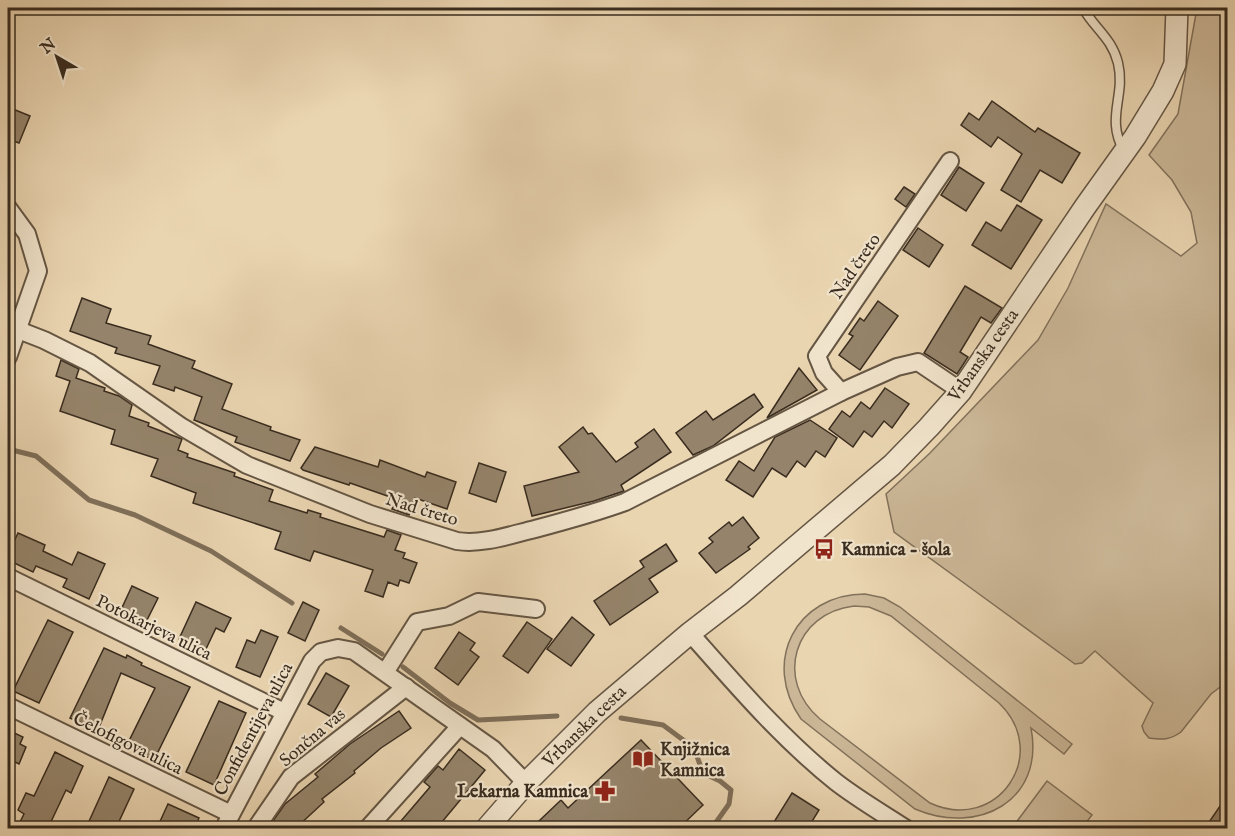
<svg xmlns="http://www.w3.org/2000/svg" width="1235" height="836" viewBox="0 0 1235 836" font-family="'IM FELL English',serif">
<rect width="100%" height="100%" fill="#ead5b1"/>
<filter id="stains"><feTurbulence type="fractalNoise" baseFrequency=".00333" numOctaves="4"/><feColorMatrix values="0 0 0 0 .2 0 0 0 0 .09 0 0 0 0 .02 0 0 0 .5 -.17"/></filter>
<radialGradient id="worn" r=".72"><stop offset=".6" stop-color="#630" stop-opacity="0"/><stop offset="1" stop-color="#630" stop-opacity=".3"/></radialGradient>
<!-- green -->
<g fill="#ccb898" stroke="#82725c" stroke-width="1.5" fill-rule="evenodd">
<path d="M1197 8H1228V681L1211 694 1181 732C1170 740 1162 740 1149 738L1144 732 1142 726 1153 703 1095 651 1082 663 1075 664 894 532 886 494 930 453 1038 340 1068 288 1106 204 1181 256 1197 243 1191 212 1172 180 1149 155 1178 114Z"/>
<path d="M865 594 884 598 900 607 1072 744 1064 754 1031 728C1045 801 978 836 915 809L801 719C761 662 796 594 865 594ZM854 606 869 607 891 616 999 703C1052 754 997 834 930 803L820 719C774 680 794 613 854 606Z"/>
<polygon points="1047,781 1092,815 1082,828 1012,828"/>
</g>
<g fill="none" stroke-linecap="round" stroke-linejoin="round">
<!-- stream -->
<g stroke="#7f6f59" stroke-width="5">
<polyline points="8,449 36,456 89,500 135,515 211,551 292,603"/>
<polyline points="341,628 382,654"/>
<polyline points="403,667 450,703 478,720 557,716"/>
<polyline points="621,718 663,725 694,748 703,773 720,781 731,790 729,804 712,828"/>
</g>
</g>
<!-- building -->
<g fill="#95846b" stroke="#392c1f" stroke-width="1.5">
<polygon points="992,101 1035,132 1038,128 1080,153 1062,183 1040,170 1021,202 1001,190 1022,154 998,137 991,147 961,125 969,113 979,120"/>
<polygon points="8,107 30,116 19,143 8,139"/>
<polygon points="959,167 984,183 966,211 941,195"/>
<polygon points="904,187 915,194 906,207 895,199"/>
<polygon points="1017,205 1042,220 1011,269 972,245 986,222 1001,231"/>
<polygon points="918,228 943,245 929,267 903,250"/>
<polygon points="965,286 1002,308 991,323 981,317 960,352 968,357 957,374 924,353"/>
<polygon points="82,298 111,309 106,323 151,336 148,344 195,361 192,368 232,384 222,409 271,427 270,430 300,440 290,461 235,442 237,437 194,420 202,397 175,387 174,391 153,384 160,366 115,353 117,348 70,331"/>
<polygon points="878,301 898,316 860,370 839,355 853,336 849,334 860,318 864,321"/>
<polygon points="61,360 79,369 76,378 105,388 104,391 119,396 132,405 129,416 149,423 148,426 182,439 178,450 188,454 187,457 235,473 234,476 273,490 269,501 307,513 308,510 321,514 320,517 384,537 387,530 401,535 395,550 405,553 403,558 417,563 409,583 400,580 398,586 388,582 383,597 365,591 373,570 314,551 310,561 275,549 281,532 193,503 196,493 151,476 158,459 111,444 115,430 60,411 70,381 56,376"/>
<polygon points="799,368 817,390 767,418"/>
<polygon points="885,388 909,404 892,428 884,421 872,437 864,431 853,447 829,429 842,411 850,417 861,402 870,409"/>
<polygon points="754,394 763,407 713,446 693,455 676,433 706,411 713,420"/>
<polygon points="810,420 837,438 825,457 816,451 805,467 797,461 786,477 772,468 753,497 726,480 739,461 754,471 775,437"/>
<polygon points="583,427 588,434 592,433 616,462 638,447 635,443 654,429 671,452 621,485 624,491 594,501 532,516 524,486 579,472 559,447"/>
<polygon points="315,447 378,467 380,460 425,477 427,472 456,482 447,509 415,498 409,515 392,509 396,499 350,483 349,485 303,470 301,468"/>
<polygon points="479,463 506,472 496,502 469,493"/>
<polygon points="743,517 759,538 748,547 750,549 716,573 699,553 713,542 709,538 729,522 732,526"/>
<polygon points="18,533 45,545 43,551 72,565 78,552 105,564 89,599 63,587 67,579 36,566 33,572 8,560 8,555"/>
<polygon points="666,544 677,561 649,579 658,592 610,625 594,601 644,567 640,561"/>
<polygon points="132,586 158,598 145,624 120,612"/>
<polygon points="196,602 231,618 224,632 216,628 205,651 179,639"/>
<polygon points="303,602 319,610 305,641 288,633"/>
<polygon points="572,617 594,635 571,666 547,649"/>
<polygon points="48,620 73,632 39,703 13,691"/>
<polygon points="527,622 552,639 528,673 503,656"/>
<polygon points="261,630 278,637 260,677 236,667 247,640 255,643"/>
<polygon points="459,632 475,643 470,650 479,657 458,685 435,668"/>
<polygon points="104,648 126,658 127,655 142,663 141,665 190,687 154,760 126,747 155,688 121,673 98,730 70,718"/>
<polygon points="326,673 349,686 331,717 308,704"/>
<polygon points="219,701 246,713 214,785 186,772"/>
<polygon points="399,711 411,728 381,748 354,771 355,773 322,799 324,802 296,828 268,828 285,804 318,777 315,774 350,744"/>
<polygon points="8,730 23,737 20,744 26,747 19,764 13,761 8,772"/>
<polygon points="641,740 703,805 679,828 547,828 539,821 561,800 568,808"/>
<polygon points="459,749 485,770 466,793 437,828 395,828 430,787 424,782 438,766 443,770"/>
<polygon points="55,752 83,766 71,793 66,790 48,828 33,828 20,822 24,814 18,810 26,793 34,796"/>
<polygon points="109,777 134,789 116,828 86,828"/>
<polygon points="792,793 819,810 808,828 783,828 774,822"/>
<polygon points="1227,796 1227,828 1205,828"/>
<polygon points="168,804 199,818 195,828 157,828"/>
</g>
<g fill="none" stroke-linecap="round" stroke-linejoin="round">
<!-- service casing -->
<g stroke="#655644" stroke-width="11">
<path id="service" d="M1083 8C1094 28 1112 38 1118 63 1126 96 1105 118 1124 151"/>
</g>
<!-- minor casing -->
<g stroke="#655644" stroke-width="20">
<g id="minor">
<polyline points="8,208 27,234 38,271 8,357"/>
<path d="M8 326 44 340 90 363 182 427 247 465 370 514 457 541C482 545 510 535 535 529 565 521 595 513 625 502L841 392 897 367 918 362 961 391"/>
<polyline points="841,392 824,373 817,356 950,161"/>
<polyline points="8,577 284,712"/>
<path d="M690 633C736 685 781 738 836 782 858 799 882 813 905 828"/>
<polyline points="386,671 417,622 449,616 478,602 536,609"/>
<polyline points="8,706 231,814"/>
<polyline points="224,828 312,661 321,652 338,648 354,651 493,749 526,783"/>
<polyline points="256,828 291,777 406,687"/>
<polyline points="368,828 460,726"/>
</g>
</g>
<!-- tertiary casing -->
<g stroke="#655644" stroke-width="24">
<polyline id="tertiary" points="487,828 526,783 597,712 690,633 738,596 892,465 929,427 961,391 1085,207 1135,137 1163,91 1175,64 1177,8"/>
</g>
<!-- service -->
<use href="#service" stroke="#f1e4cc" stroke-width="8"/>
<!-- minor -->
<use href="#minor" stroke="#f1e4cc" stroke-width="16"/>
<!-- tertiary -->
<use href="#tertiary" stroke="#f1e4cc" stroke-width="21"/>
</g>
<!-- icons -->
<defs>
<g id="bus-bare" transform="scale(1.62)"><path d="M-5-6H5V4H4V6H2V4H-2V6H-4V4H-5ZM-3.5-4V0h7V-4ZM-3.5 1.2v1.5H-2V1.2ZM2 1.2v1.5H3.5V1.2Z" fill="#8f2418" stroke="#f1e4cc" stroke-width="2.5" paint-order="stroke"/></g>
<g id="library-bare" transform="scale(1.62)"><path d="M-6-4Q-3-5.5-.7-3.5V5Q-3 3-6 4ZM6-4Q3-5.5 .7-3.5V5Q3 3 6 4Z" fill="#8f2418" stroke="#f1e4cc" stroke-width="2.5" paint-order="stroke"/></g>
<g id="pharmacy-bare" transform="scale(1.62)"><path d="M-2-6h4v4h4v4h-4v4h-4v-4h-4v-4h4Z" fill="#8f2418" stroke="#f1e4cc" stroke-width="2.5" paint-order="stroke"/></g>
</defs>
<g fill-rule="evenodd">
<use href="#bus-bare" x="824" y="549"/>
<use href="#library-bare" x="643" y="759"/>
<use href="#pharmacy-bare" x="605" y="791"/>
</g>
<g text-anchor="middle" stroke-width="4.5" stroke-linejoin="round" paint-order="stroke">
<!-- street labels -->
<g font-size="18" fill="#392c1f" stroke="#f1e4cc">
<text transform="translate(855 266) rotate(-56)" y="6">Nad čreto</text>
<text transform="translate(983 355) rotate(-55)" y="6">Vrbanska cesta</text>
<text transform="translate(422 509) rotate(17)" y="6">Nad čreto</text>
<text transform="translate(154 627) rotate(26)" y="6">Potokarjeva ulica</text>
<text transform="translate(584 726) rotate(-44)" y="6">Vrbanska cesta</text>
<text transform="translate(253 729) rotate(-62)" y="6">Confidentijeva ulica</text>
<text transform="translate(312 737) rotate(-40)" y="6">Sončna vas</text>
<text transform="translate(128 743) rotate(26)" y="6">Čelofigova ulica</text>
</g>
<!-- poi labels -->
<g font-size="18" font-weight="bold" fill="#392c1f" stroke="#f1e4cc" text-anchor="start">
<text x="841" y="555">Kamnica - šola</text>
<text x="660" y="755">Knjižnica<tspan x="660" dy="21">Kamnica</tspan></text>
<text x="588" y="797" text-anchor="end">Lekarna Kamnica</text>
</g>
</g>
<!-- margin -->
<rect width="1235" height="836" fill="none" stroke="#ead5b1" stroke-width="30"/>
<rect x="9" y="9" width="1217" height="818" fill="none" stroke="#392c1f" stroke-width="3"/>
<rect x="15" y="15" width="1205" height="806" fill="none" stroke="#392c1f" stroke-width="1.5"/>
<!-- north arrow -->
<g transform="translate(57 57) rotate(321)" stroke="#f1e4cc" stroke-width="4.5" paint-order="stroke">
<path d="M0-4.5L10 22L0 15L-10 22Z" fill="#392c1f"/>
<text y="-9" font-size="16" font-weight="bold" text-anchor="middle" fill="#392c1f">N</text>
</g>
<rect width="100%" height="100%" filter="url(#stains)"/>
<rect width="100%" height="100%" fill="url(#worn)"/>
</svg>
